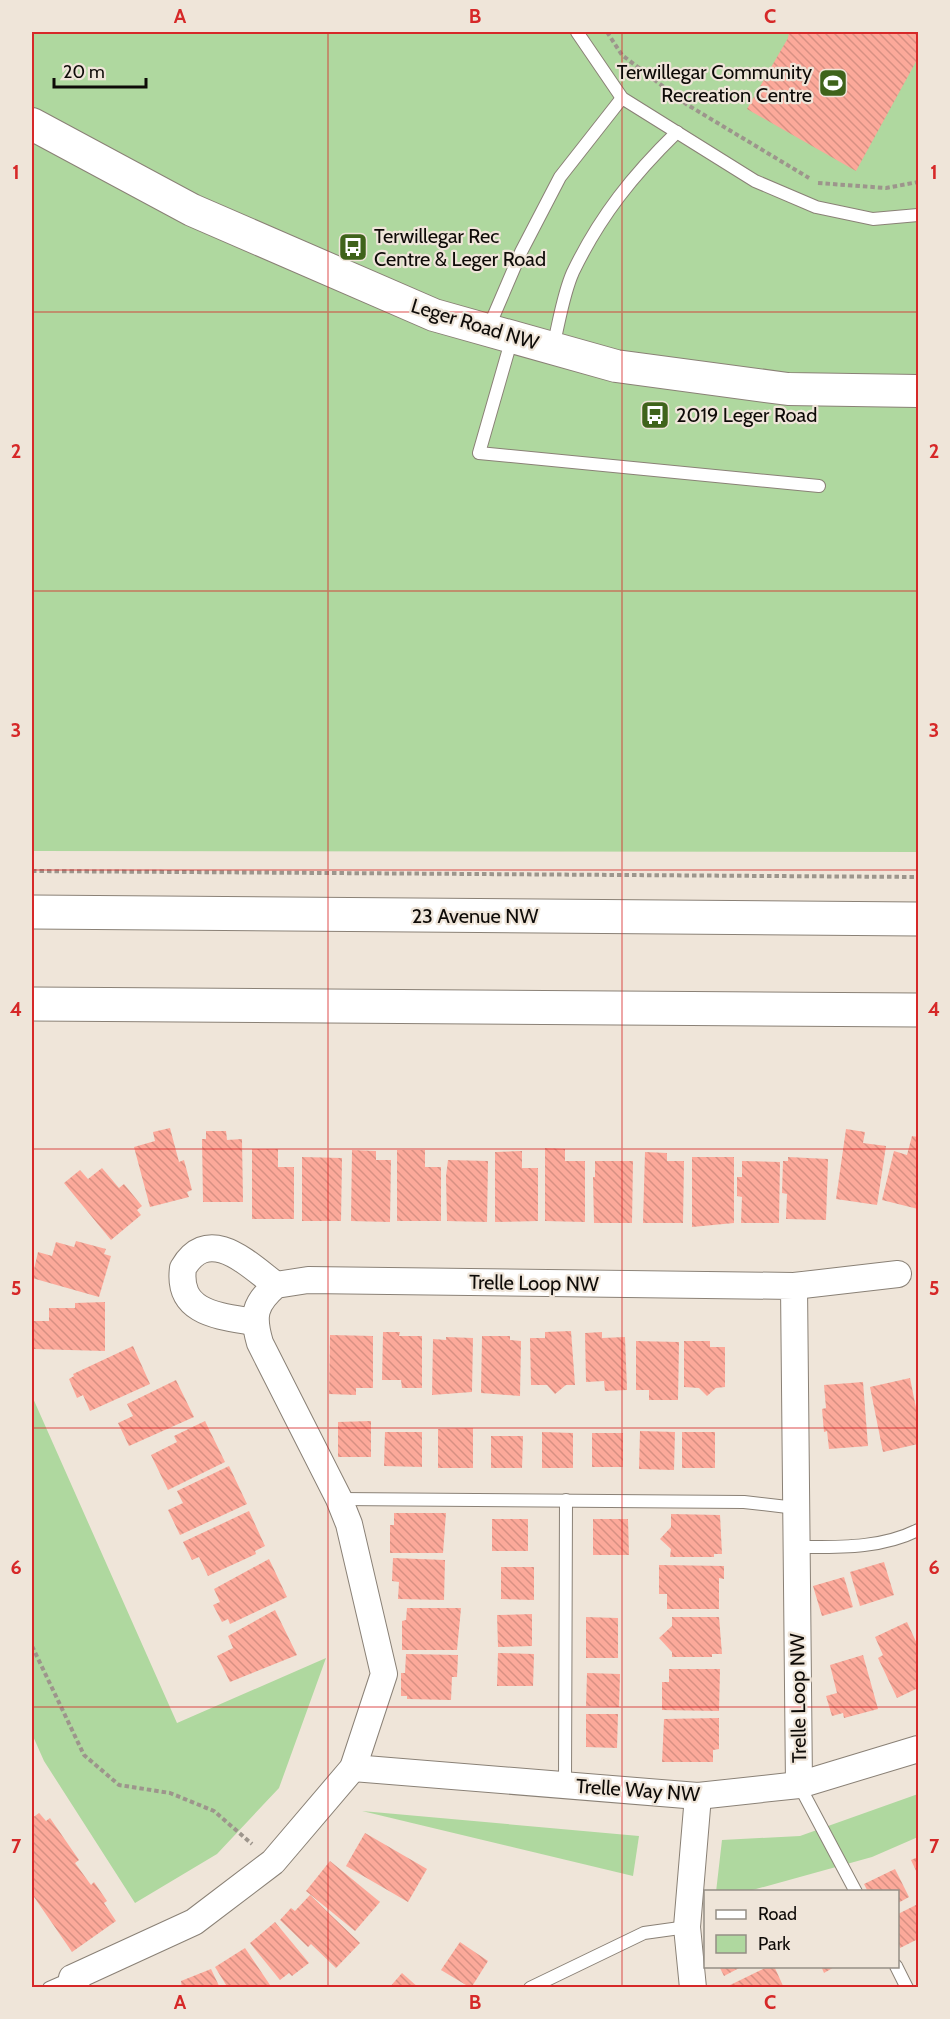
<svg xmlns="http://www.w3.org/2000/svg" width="950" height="2019" viewBox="0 0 950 2019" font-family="Cabin,sans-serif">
<defs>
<pattern id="building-back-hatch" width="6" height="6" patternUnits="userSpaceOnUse" patternTransform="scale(1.5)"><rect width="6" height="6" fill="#fca99a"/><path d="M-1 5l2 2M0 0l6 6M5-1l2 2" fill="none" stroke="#d79083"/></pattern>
</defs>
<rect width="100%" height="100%" fill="#efe5d9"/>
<!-- green -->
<g fill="#afd89f">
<polygon points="32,32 918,32 918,852 32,851"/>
<polygon points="32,1396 177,1723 326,1658 279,1788 217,1854 135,1903 44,1761 32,1734"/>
<polygon points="918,1794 918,1837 872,1857 749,1891 716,1892 722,1840 800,1836"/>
<polygon points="362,1811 639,1836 633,1876"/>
</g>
<!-- building -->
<g fill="url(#building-back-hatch)">
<polygon points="789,32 918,32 918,58 856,171 747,109 788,38"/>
<polygon points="170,1128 179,1162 184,1160 192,1190 187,1192 189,1197 150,1207 134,1147 155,1141 153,1132"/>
<polygon points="846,1129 865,1132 863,1143 886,1146 877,1205 836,1199"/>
<polygon points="206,1131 226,1131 227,1140 242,1139 243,1202 203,1202 202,1139 206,1139"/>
<polygon points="912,1136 918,1137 918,1209 882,1200 894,1151 907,1155"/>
<polygon points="545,1148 565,1149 565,1161 585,1161 585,1222 545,1221"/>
<polygon points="252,1149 278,1149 278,1167 294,1167 294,1219 252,1219"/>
<polygon points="352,1150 376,1151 376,1160 391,1160 390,1222 351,1221"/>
<polygon points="397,1150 425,1150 425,1167 441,1167 441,1221 397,1221"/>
<polygon points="522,1151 522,1168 538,1168 538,1221 495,1222 495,1152"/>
<polygon points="645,1152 667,1153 667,1161 684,1161 683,1223 643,1223"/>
<polygon points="302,1157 342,1158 341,1221 302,1221"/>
<polygon points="692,1157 734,1157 734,1223 692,1227"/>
<polygon points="788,1157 828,1159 826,1220 786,1219 787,1194 782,1193 783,1161 788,1161"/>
<polygon points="448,1160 488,1161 487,1222 447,1221 446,1176"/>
<polygon points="595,1161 633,1161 632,1223 594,1223 593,1177 595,1177"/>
<polygon points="742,1161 780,1162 779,1223 741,1223 742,1197 737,1196 737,1177 742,1177"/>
<polygon points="102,1168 119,1188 124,1184 142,1206 137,1210 141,1215 111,1240 64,1183 80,1170 88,1179"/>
<polygon points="76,1241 106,1249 104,1254 111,1256 99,1297 32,1278 38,1252 52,1256 56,1242 74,1247"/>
<polygon points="105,1302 105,1351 33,1349 33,1321 49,1321 49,1308 75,1308 75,1303"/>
<polygon points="571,1331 575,1385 566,1385 555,1394 547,1385 531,1385 530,1338 545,1338 545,1332"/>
<polygon points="383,1332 400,1332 399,1336 422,1336 422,1388 402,1388 401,1380 382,1380"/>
<polygon points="602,1332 602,1338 625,1337 627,1390 605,1391 604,1381 586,1382 585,1333"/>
<polygon points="330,1335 373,1336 373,1388 356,1388 356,1395 329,1394"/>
<polygon points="482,1336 510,1336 510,1340 521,1341 520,1396 481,1393"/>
<polygon points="446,1337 473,1338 472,1392 432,1395 433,1339 446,1340"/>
<polygon points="636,1341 679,1342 678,1400 649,1400 649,1390 636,1390"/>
<polygon points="684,1341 710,1341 710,1347 725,1347 725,1387 716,1388 707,1396 699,1388 684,1387"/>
<polygon points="133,1346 150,1384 90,1411 83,1395 77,1398 69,1379 74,1376 73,1374"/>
<polygon points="910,1378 918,1418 918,1444 883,1452 870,1387"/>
<polygon points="176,1380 194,1417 129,1446 118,1423 133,1416 127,1404"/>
<polygon points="863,1382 868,1446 829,1449 827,1431 824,1432 822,1409 826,1408 824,1385"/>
<polygon points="205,1421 225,1462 168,1490 151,1455 177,1442 174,1436"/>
<polygon points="371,1421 371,1457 338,1457 338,1422"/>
<polygon points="473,1428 473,1468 438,1468 438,1429"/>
<polygon points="640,1431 675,1432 674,1470 639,1469"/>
<polygon points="385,1432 422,1432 422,1467 384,1466"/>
<polygon points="542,1432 573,1433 573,1468 542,1468"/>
<rect x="682" y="1432" width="33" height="36"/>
<rect x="592" y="1433" width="31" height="34"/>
<polygon points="491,1436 523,1436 522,1468 491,1468"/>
<polygon points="229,1466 247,1504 180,1535 168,1510 183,1503 177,1491"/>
<polygon points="249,1511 265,1546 255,1551 256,1554 208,1576 199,1557 192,1560 183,1542"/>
<polygon points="394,1513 446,1513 443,1553 390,1553 390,1525 394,1525"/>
<polygon points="671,1514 720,1515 722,1554 714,1554 714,1557 670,1557 671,1549 660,1539 671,1527"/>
<rect x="492" y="1519" width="36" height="32"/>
<polygon points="593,1519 628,1519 629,1555 593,1555"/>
<polygon points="393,1558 445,1560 444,1600 398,1599 399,1582 392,1581"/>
<polygon points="269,1559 287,1597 230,1624 228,1619 222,1622 213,1605 220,1602 214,1589"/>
<polygon points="884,1562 894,1595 860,1606 850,1572"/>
<polygon points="659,1565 724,1566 724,1579 719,1578 719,1609 667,1609 667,1594 659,1594"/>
<polygon points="501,1567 534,1567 534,1600 501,1599"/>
<polygon points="844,1577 853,1607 822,1616 813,1586"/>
<polygon points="407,1608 461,1608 457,1650 402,1650 402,1621 406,1620"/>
<polygon points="275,1610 297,1655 230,1682 217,1656 233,1648 228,1636"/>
<polygon points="532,1614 532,1646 498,1647 497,1615"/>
<polygon points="586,1617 618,1618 618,1658 586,1658"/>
<polygon points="672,1617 719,1617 722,1654 712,1654 712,1657 672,1657 672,1652 659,1638 672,1626"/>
<polygon points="907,1622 918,1646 918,1688 897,1698 878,1658 883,1655 875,1637"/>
<polygon points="498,1653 534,1654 533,1686 497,1686"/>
<polygon points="406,1654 458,1655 457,1677 452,1677 451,1700 407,1699 407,1696 401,1696 401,1673 405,1673"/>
<polygon points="863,1655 878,1709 844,1718 843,1713 832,1716 826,1696 837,1693 830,1665"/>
<polygon points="669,1669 720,1669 719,1711 662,1710 662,1682 669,1682"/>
<polygon points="587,1673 620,1674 619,1707 586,1706"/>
<polygon points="586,1714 618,1714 617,1748 586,1747"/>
<polygon points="719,1718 719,1749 713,1750 713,1762 662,1762 664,1719"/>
<polygon points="39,1813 46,1821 50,1818 79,1860 75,1863 91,1885 94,1882 107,1901 104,1903 116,1921 72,1952 32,1894 32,1818"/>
<polygon points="365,1833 427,1869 408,1902 346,1866"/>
<polygon points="918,1857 918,1875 911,1860"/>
<polygon points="330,1861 380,1902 355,1931 306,1891"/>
<polygon points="895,1869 909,1897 898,1903 898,1892 868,1892 864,1884"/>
<polygon points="310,1895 360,1943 336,1968 311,1944 308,1947 280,1920 291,1908 295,1911"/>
<polygon points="916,1905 918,1939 900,1948 898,1942 898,1914"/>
<polygon points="275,1922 309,1963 292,1976 289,1973 280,1980 250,1943"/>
<polygon points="460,1942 488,1961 471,1988 441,1970"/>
<polygon points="245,1948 270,1985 266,1988 228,1988 215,1967"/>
<polygon points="719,1966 743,1966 724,1976"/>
<polygon points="769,1966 774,1966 784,1988 724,1988"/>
<polygon points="821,1966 836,1966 824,1973"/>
<polygon points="211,1969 220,1988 182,1988 181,1981"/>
<polygon points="402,1973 419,1988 389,1988"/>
</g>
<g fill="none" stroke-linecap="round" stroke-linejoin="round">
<!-- service casing -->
<g stroke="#8a8176" stroke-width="14">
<g id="service">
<polyline points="577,32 622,98 755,181 816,207 873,219 918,215"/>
<polyline points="488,329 521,252 560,177 622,98"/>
<polyline points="512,338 479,453 819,486"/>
<path d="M553 347C559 323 563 294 573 272 600 216 633 175 677 132"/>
<polyline points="339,1499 744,1502 796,1508"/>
<path d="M797 1547C838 1547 880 1549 918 1530"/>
<polyline points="565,1785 566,1500"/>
<polyline points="799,1785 856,1892"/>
<polyline points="896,1966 907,1988"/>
<polyline points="49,1988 72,1978"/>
<polyline points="530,1988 644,1933 687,1927"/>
</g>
</g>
<!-- minor casing -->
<g stroke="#8a8176" stroke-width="28">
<g id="minor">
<polyline points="794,1286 898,1274"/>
<path d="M254 1322C220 1316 177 1314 183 1268 209 1224 248 1264 276 1285"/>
<polyline points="353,1768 698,1796 799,1785 918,1749"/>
<path d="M77 1988 72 1978 194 1922 273 1862 353 1768 384 1674 349 1524 339 1499 260 1343C252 1316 254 1304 276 1285L308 1280 794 1286 799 1785"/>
<polyline points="693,1988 687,1927 698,1796"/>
</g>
</g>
<!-- tertiary casing -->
<g stroke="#8a8176" stroke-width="34">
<polyline id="tertiary" points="32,124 192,210 434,315 616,366 788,389 918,391"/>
</g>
<!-- secondary casing -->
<g stroke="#8a8176" stroke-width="35">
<g id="secondary">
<polyline points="32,912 918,919"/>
<polyline points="32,1004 918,1010"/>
</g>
</g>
<!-- path -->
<g stroke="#9d958c" stroke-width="4" stroke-dasharray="4.5 3" stroke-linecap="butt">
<polyline points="607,32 622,55 686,104 809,178"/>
<polyline points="818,183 886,188 918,182"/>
<polyline points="32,871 918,877"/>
<polyline points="32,1646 84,1755 119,1785 170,1793 214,1811 252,1844"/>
</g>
<!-- service -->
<use href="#service" stroke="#fff" stroke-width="12"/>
<!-- minor -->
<use href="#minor" stroke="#fff" stroke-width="26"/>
<!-- tertiary -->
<use href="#tertiary" stroke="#fff" stroke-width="32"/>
<!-- secondary -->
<use href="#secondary" stroke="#fff" stroke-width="33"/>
</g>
<!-- grid -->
<path fill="none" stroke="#d62828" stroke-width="1.5" stroke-opacity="0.55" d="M328 32V1988M622 32V1988M32 312H918M32 591H918M32 870H918M32 1149H918M32 1428H918M32 1707H918"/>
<!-- icons -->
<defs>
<g id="stadium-square" transform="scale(1.5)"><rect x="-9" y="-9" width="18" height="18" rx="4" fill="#3f631b" stroke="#efe5d9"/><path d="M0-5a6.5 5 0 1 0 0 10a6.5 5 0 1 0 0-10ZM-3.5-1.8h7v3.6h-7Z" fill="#fff"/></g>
<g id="bus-square" transform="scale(1.5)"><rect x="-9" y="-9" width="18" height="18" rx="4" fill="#3f631b" stroke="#efe5d9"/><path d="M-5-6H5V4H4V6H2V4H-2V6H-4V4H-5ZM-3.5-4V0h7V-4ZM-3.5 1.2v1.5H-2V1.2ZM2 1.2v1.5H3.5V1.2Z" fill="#fff"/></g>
</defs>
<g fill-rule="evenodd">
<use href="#stadium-square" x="833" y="83"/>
<use href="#bus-square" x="353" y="247"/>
<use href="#bus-square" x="655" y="415"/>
</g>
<g text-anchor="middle" stroke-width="4.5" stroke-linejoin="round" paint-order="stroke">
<!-- poi labels -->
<g font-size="20" fill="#0e0b08" stroke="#efe5d9" text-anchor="start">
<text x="812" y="79" text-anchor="end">Terwillegar Community<tspan x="812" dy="23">Recreation Centre</tspan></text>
<text x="374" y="243">Terwillegar Rec<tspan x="374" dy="23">Centre &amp; Leger Road</tspan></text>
<text x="676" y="422">2019 Leger Road</text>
</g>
<!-- street labels -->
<g font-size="20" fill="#0e0b08" stroke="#efe5d9">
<text transform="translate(475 324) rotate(17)" y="7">Leger Road NW</text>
<text x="475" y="923">23 Avenue NW</text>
<text transform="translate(534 1283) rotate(1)" y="7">Trelle Loop NW</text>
<text transform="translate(798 1698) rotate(-91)" y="7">Trelle Loop NW</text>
<text transform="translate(638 1790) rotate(4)" y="7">Trelle Way NW</text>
</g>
</g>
<!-- border -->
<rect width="950" height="2019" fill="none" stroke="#efe5d9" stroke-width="66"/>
<!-- legend -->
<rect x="704" y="1890" width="195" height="78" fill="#efe5d9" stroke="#958e85" stroke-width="1.5"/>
<rect x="716" y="1910" width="30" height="9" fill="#ffffff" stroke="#958e85" stroke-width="1.5"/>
<text x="758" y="1920" font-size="18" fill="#0e0b08">Road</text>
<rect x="716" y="1935" width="30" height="18" fill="#afd89f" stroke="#958e85" stroke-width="1.5"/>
<text x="758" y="1950" font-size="18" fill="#0e0b08">Park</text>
<!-- scale -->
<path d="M54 78v9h92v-9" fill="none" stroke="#0e0b08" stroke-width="3"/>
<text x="63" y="78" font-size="18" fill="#0e0b08" stroke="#efe5d9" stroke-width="4.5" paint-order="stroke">20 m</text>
<rect x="33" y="33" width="884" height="1953" fill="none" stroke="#d62828" stroke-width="2"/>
<g font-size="20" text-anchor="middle" font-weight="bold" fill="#d62828">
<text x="180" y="23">A</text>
<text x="475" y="23">B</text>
<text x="770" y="23">C</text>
<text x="16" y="179">1</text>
<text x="934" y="179">1</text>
<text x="16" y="458">2</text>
<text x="934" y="458">2</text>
<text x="16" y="737">3</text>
<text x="934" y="737">3</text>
<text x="16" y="1016">4</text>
<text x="934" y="1016">4</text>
<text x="16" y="1295">5</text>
<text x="934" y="1295">5</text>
<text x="16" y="1574">6</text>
<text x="934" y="1574">6</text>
<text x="16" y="1853">7</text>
<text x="934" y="1853">7</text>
<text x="180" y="2009">A</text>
<text x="475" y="2009">B</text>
<text x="770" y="2009">C</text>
</g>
</svg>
